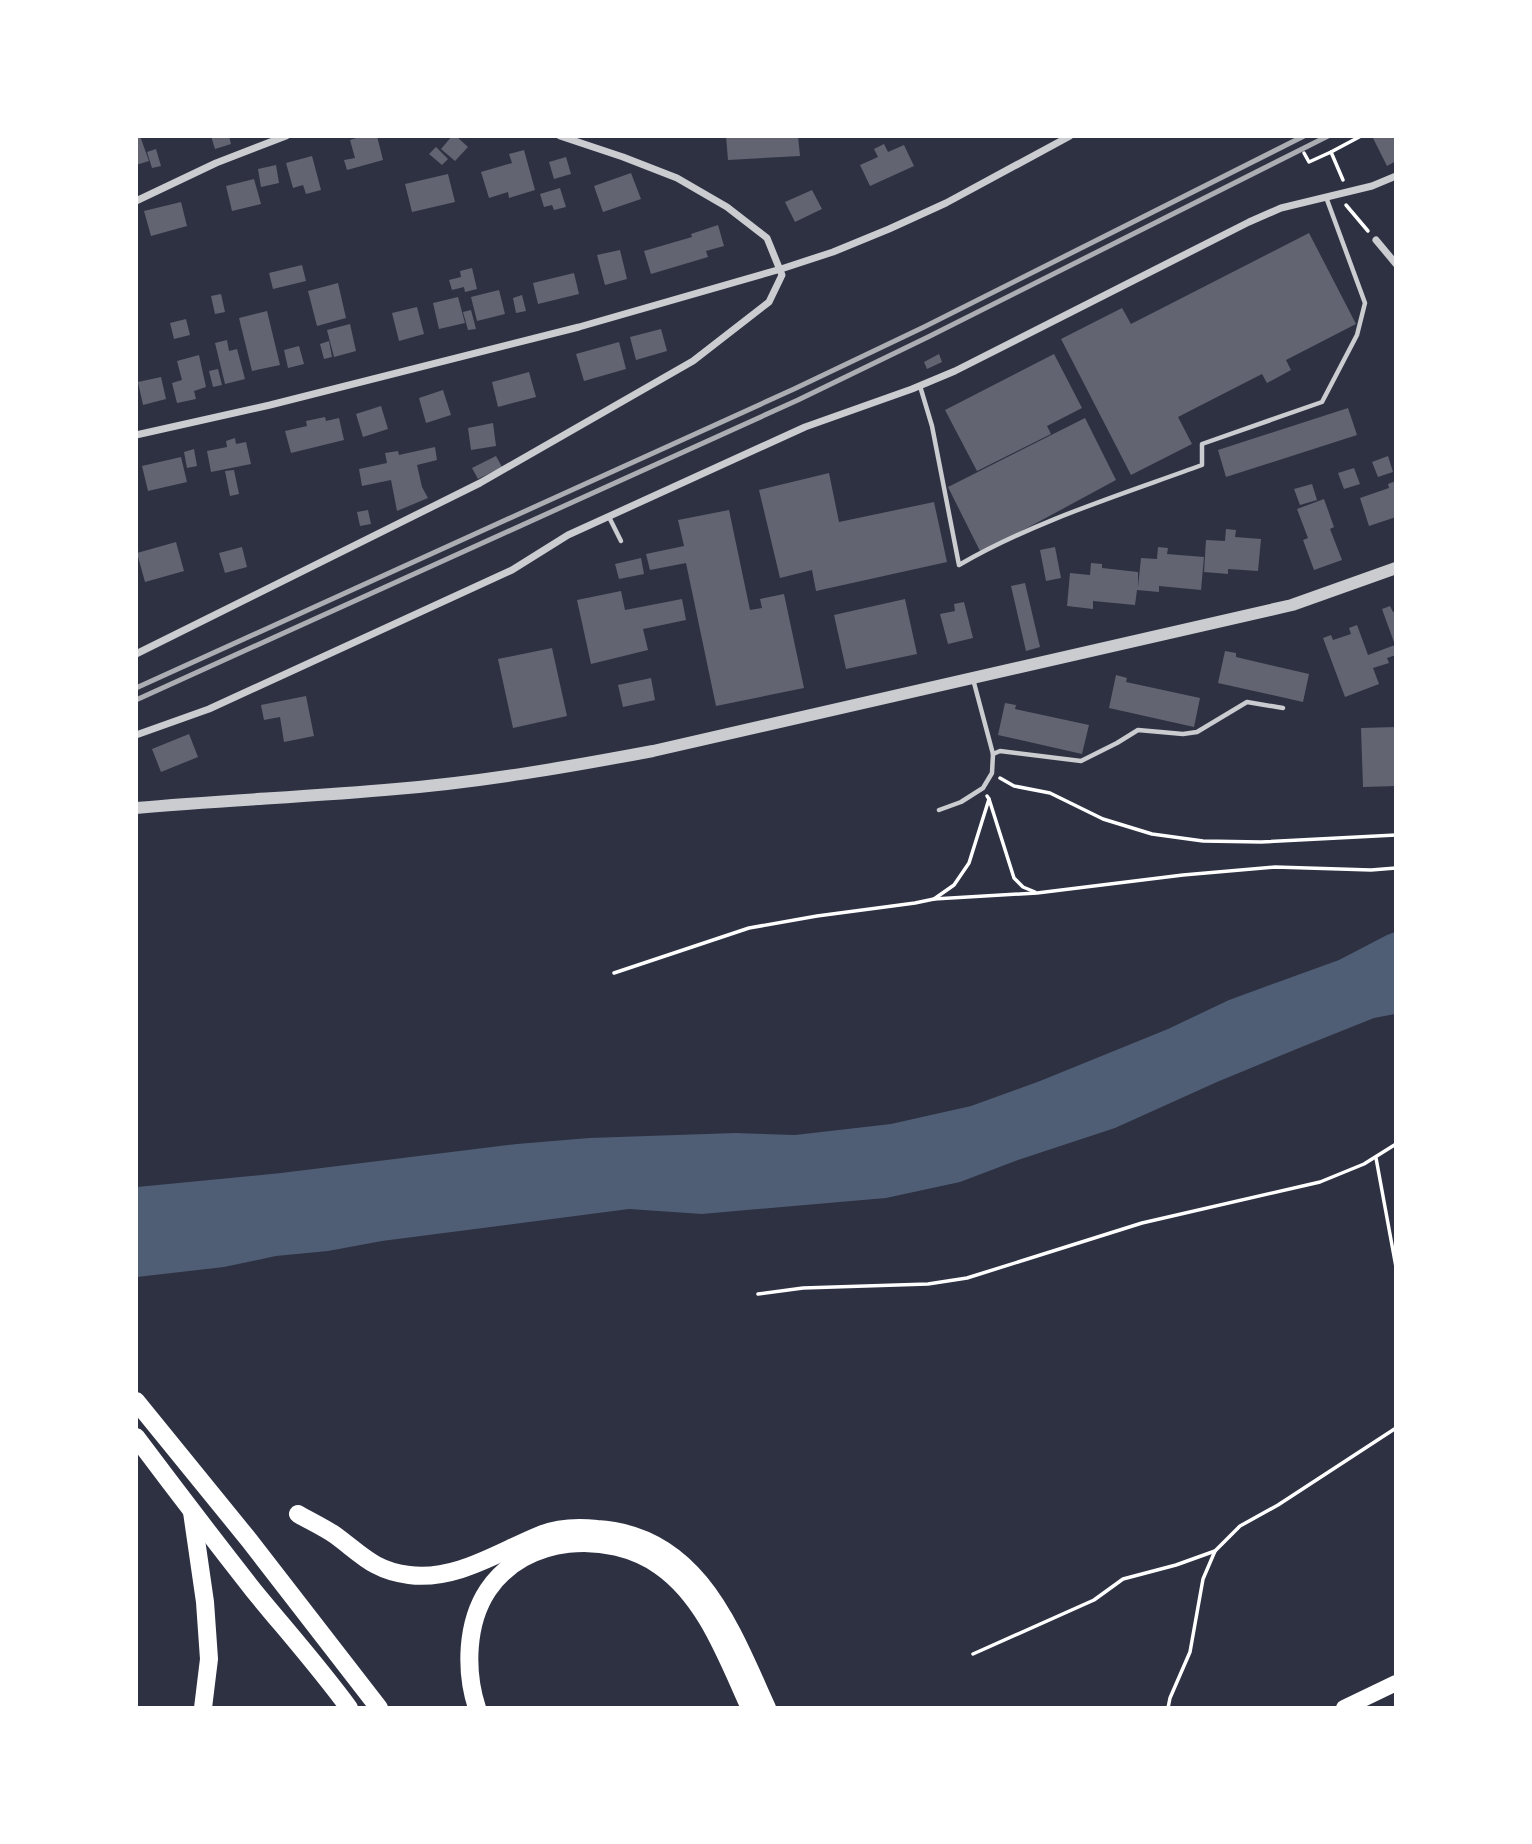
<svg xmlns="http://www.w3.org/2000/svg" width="1532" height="1844" viewBox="0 0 1532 1844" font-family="'Alegreya Sans',sans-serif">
<rect width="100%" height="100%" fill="#2d3142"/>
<!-- water -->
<polygon fill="#4f5d75" points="1395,932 1395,1014 1374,1018 1304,1046 1217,1082 1115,1128 1018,1160 960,1182 886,1198 702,1214 629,1209 382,1241 328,1251 276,1256 224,1267 137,1277 137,1187 281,1173 517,1144 589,1138 735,1133 795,1135 891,1124 971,1106 1040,1081 1168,1029 1229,1000 1339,960 1387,935"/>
<!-- building -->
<g fill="#626471">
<polygon points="136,136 140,136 149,161 136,165"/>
<polygon points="211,136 229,136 231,144 215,149"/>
<polygon points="362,136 377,136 383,160 347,170 344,160 355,158 350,140"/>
<polygon points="452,136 456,136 468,147 455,161 441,149"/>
<polygon points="726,136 798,136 800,156 728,160"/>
<polygon points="1372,136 1396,136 1396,161 1387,166"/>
<polygon points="884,144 888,152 904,145 914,166 870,186 860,165 878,157 874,149"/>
<polygon points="436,147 448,159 442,165 429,154"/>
<polygon points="156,149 161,166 152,168 147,152"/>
<polygon points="524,150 535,190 509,198 508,192 489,198 481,172 512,163 509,154"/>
<polygon points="312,156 321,190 306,194 303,185 293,188 286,163"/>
<polygon points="566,157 571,174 554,179 549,162"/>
<polygon points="276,165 279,183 261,187 258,169"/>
<polygon points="631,173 641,199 603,212 594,186"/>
<polygon points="448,174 455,202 412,212 405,184"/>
<polygon points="254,179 261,204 232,211 226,186"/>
<polygon points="560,188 566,207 554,210 552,205 544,207 540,194"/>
<polygon points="812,190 822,209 795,222 785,202"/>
<polygon points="181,202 187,226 151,236 144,211"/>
<polygon points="718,225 724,246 706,251 708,257 651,274 644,251 692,237 691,234"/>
<polygon points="1309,233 1356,324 1286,360 1291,370 1267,383 1262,374 1178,417 1192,444 1131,475 1061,339 1122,308 1131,324"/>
<polygon points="620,250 627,279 605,285 597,255"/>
<polygon points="302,265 306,281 273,289 269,273"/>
<polygon points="472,268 477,289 465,292 464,287 452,290 449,280 461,277 460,271"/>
<polygon points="574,273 579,294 538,304 533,283"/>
<polygon points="338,283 346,318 317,326 308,291"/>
<polygon points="499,290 505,314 477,321 471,297"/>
<polygon points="221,294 225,312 215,314 211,296"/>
<polygon points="522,295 526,311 516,313 513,298"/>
<polygon points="458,297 465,323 439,329 433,303"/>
<polygon points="417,307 424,334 399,341 392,313"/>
<polygon points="471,310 476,329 468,330 463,312"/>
<polygon points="267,311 280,365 252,371 239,318"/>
<polygon points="186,319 190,335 174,339 170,323"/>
<polygon points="350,324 356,351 334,357 327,330"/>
<polygon points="661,329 667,351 636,360 630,337"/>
<polygon points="227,340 229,351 237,349 245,379 225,384 215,343"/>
<polygon points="329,341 332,357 324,359 320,344"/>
<polygon points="619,342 626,369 584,381 576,354"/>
<polygon points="299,346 304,364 288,368 284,350"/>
<polygon points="939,354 942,362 927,369 924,362"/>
<polygon points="1054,354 1082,408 1047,426 1051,434 977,471 945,410"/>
<polygon points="199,355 206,387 194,391 196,399 177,403 172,383 182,380 177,361"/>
<polygon points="218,369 222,385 213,387 209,371"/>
<polygon points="529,372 536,397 498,407 492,382"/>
<polygon points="161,377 166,399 143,405 138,382"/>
<polygon points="443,390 451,415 426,423 419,398"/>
<polygon points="381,406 388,429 363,437 356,414"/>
<polygon points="1348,408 1357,435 1226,477 1218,450"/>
<polygon points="325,417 326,421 339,418 344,440 291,453 285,431 307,426 306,421"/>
<polygon points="1085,418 1116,480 981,553 948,487"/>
<polygon points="493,423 496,446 471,450 468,428"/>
<polygon points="235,438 236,444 246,442 251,464 211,472 207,451 227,447 226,441"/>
<polygon points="435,447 437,460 417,465 422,487 428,498 397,511 391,480 362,486 359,469 387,463 385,453 398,451 399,455"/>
<polygon points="194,449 197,466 187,468 184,452"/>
<polygon points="496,456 502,467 478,479 472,468"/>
<polygon points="1388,456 1393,472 1378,477 1372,462"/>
<polygon points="181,457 187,482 148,491 142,466"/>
<polygon points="1354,468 1360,484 1344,489 1338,473"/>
<polygon points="234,470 239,494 230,496 225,471"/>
<polygon points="829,473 839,522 934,502 947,562 816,591 812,570 780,578 759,490"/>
<polygon points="1396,481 1396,517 1369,526 1360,498 1389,488 1388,484"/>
<polygon points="1312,484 1317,500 1300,505 1294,489"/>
<polygon points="1324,499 1334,527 1330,529 1342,560 1314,570 1303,540 1308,538 1297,509"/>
<polygon points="368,510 371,524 360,526 357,512"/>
<polygon points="729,510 750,610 762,608 760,599 784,594 804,688 716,706 686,563 650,570 646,554 684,546 678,520"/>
<polygon points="1226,529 1236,530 1235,537 1261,539 1258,571 1228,569 1228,574 1204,572 1206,540 1225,541"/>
<polygon points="176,542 184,571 145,582 137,553"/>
<polygon points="242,547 247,567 225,573 219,553"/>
<polygon points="1055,547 1061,578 1046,581 1040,550"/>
<polygon points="1158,547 1168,548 1167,554 1204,557 1201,590 1159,586 1159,592 1137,590 1135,605 1093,601 1093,609 1067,606 1070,573 1090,575 1091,563 1102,564 1102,568 1138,572 1138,587 1141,558 1157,559"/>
<polygon points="641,558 644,574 619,579 615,564"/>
<polygon points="1025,583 1040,647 1026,651 1011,586"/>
<polygon points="621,591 625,610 682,599 686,620 643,629 648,650 591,664 577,600"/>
<polygon points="905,599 917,654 846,669 834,615"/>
<polygon points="964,602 973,638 948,644 940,614 955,611 954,604"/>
<polygon points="1390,606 1393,612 1396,611 1396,655 1387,658 1389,663 1373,668 1379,684 1345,697 1323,638 1331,635 1333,640 1351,634 1349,628 1357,625 1368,655 1395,645 1382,609"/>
<polygon points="552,648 567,716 513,728 498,659"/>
<polygon points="1225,651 1236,653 1236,657 1309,674 1303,702 1218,683"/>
<polygon points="1116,675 1127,678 1126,682 1200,698 1194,727 1109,708"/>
<polygon points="651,678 655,700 623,707 618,685"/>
<polygon points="306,696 314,736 284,742 280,717 264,720 261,705"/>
<polygon points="1005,703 1016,705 1015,709 1089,725 1082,754 998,735"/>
<polygon points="1396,727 1396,786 1363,787 1361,728"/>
<polygon points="189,734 198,757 161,772 152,749"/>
</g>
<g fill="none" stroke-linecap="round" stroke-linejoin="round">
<!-- path -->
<g stroke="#fff" stroke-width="3.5">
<polyline points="1331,152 1361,136"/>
<polyline points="1304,153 1309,162 1331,152 1343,180"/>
<polyline points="1346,205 1368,231"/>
<polyline points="1000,778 1014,786 1050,793 1103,819 1152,834 1203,841 1261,842 1396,835"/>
<polyline points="989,799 1014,878 1023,887 1035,892"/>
<polyline points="934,899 954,885 969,863 989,799 987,796"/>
<polyline points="614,973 749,928 817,916 915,903 934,899 1037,893 1183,875 1275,867 1371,870 1396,868"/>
<polyline points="1376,1158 1396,1267"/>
<polyline points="758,1294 803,1288 928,1284 967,1278 1142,1223 1320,1182 1364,1164 1396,1144"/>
<polyline points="973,1654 1094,1600 1123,1579 1176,1565 1215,1551"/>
<polyline points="1168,1708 1170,1698 1190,1652 1203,1579 1215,1551 1240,1526 1278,1505 1396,1428"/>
</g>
<!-- service -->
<g stroke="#caccd0" stroke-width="4.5">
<path d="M920 386 932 426 959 565C1035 521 1120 495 1202 465V444L1322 402 1357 335 1365 303 1326 197"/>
<polyline points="609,517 621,541"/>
<polyline points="993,754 1000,751 1081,761 1117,743 1138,730 1183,734 1197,732 1247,702 1283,708"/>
<polyline points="939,810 961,802 983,788 992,773 993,754 973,679"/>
</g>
<!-- minor -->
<g stroke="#caccd0" stroke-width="7">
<polyline points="136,201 216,163 286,136"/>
<polyline points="1376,240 1396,264"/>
<polyline points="136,435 270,405 579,327 781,269 833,252 889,229 946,203 1070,136"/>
<polyline points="136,654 480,483 693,361 769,302 782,275 767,238 727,207 677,178 623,157 560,136"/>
<polyline points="136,735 209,709 512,570 568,535 805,427 912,389 955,371 1249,222 1281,208 1372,186 1396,176"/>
</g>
<!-- tertiary -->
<path stroke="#caccd0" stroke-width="12" d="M136 808C223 800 309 797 396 789 482 782 568 767 653 751L1292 605 1396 568"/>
<!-- primary -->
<polyline stroke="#fff" stroke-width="16" points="1344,1708 1396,1683"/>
<!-- motorway -->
<g stroke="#fff" stroke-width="18">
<polyline points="136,1401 249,1540 379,1708"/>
<path d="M136 1437C175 1489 214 1540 254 1591 286 1630 319 1667 349 1708"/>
<polyline points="192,1512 205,1602 209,1659 203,1708"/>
<path d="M298 1514C310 1521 323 1527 335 1535 361 1554 374 1571 409 1575 456 1581 498 1552 540 1535 557 1528 579 1527 597 1529 698 1535 731 1629 767 1708"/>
<path d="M477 1708C465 1671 466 1623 488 1590 525 1535 608 1530 660 1566 706 1598 727 1658 750 1708"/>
</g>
<!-- rail -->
<g stroke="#abadb3" stroke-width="5">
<polyline points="136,688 794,389 924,327 1304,136"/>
<polyline points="136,700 798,400 928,337 1328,136"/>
</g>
</g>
<!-- border -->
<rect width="1532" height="1844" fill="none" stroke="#ffffff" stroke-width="276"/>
</svg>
